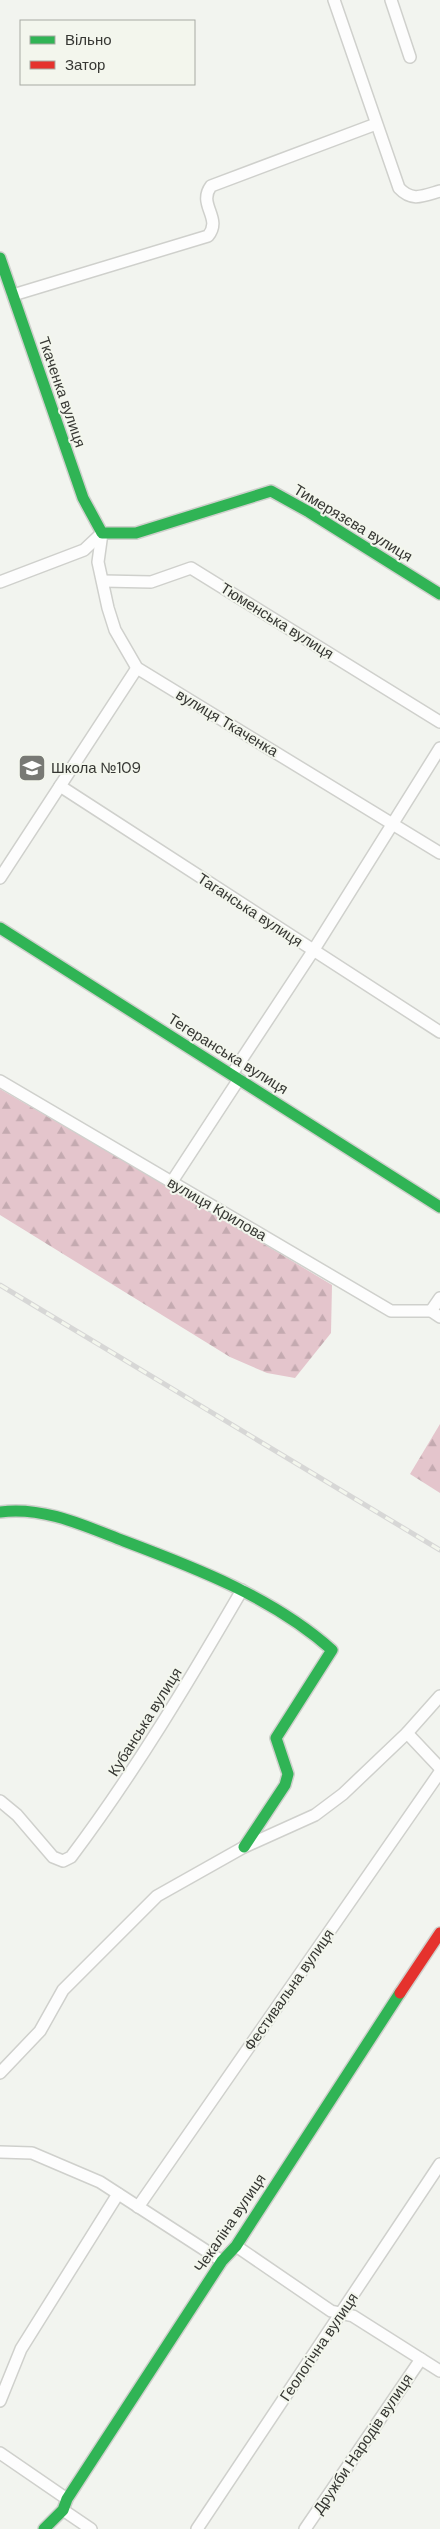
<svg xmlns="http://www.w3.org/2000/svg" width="440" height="2529" viewBox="0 0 440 2529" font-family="'DM Sans',sans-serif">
<defs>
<pattern id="forest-firs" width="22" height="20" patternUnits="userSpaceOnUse" patternTransform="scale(1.25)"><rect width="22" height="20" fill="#e4c5cc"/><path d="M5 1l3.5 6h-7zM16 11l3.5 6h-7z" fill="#c4aab0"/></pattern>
</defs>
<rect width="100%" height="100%" fill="#f2f4ef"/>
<!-- forest -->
<g fill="url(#forest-firs)">
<polygon points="0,1089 166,1185 332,1285 331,1333 295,1378 267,1373 230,1357 0,1215"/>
<polygon points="440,1424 440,1493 410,1474"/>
</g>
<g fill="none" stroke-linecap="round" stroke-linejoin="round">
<!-- street casing -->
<g stroke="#cfd0cc" stroke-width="14">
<g id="street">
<path d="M334 0 399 188C412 202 423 196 440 191"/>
<polyline points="391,0 410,57"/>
<path d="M13 295 208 236C223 218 197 205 211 186L376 124"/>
<polyline points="102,533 98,562 108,608 115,630 137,668 440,853"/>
<polyline points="103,581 151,582 191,568 440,722"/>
<polyline points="0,582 84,550 102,533"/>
<polyline points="60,786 440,1032"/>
<polyline points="0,878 137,668"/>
<polyline points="232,1074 313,951 440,748"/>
<polyline points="0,1081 391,1311 431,1311 440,1317"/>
<polyline points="171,1183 239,1079"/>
<polyline points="431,1311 440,1298"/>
<polyline points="407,1733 440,1768"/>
<path d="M0 1801 17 1815 53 1857 63 1861 71 1857C135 1772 189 1681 242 1590"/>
<polyline points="0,2073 40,2031 63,1990 157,1896 244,1847 315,1815 343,1794 407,1733 440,1696"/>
<polyline points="0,2152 32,2153 100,2182 222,2261"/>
<polyline points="138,2207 440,1772"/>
<polyline points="236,2246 331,2311 353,2316 440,2371"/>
<polyline points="0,2401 21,2349 118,2194"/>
<polyline points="0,2453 67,2499"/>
<polyline points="63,2510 91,2529"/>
<polyline points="197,2529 440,2164"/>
<polyline points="305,2529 421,2359"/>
</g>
</g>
<!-- fast casing -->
<g stroke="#cfd0cc" stroke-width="14">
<g id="fast">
<polyline points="0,258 83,498 102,533 136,533 271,491 309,512 440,594"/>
<polyline points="0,928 440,1207"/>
<path d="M0 1512C43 1506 85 1526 124 1541 196 1568 274 1598 332 1650L276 1738 288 1774 285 1785 244 1847"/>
<polyline points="44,2529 63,2510 67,2499 222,2261 236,2246 400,1993"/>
</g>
</g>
<!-- jam casing -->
<g stroke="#cfd0cc" stroke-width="14">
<polyline id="jam" points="400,1993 440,1933"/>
</g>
<!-- street -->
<use href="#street" stroke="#fdfdfd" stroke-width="11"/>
<!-- fast -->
<use href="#fast" stroke="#30b455" stroke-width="11"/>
<!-- jam -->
<use href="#jam" stroke="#e5322d" stroke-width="11"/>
<!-- rail casing -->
<g stroke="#d7d7d6" stroke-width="5">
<polyline id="rail" points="0,1285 440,1550"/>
</g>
<!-- rail -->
<use href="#rail" stroke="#f3f6ed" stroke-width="3" stroke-dasharray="9" stroke-linecap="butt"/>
</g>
<!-- icons -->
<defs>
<g id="school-square" transform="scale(1.4375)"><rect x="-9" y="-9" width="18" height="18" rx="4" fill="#787975" stroke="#f3f6ed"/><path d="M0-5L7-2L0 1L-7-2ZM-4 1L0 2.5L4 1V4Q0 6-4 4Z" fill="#fff"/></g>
</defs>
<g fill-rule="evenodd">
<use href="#school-square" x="32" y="768"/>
</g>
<g text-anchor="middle" stroke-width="4" stroke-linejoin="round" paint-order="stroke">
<!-- street labels -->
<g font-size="15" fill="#363733" stroke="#f3f6ed">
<text transform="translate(62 392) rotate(71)" y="5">Ткаченка вулиця</text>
<text transform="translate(353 523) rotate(31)" y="5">Тимерязєва вулиця</text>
<text transform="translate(277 621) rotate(32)" y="5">Тюменська вулиця</text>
<text transform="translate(227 723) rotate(31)" y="5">вулиця Ткаченка</text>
<text transform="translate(250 910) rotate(33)" y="5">Таганська вулиця</text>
<text transform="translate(228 1054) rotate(32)" y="5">Тегеранська вулиця</text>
<text transform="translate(217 1209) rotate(30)" y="5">вулиця Крилова</text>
<text transform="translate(145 1722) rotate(-58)" y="5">Кубанська вулиця</text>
<text transform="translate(289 1990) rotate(-55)" y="5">Фестивальна вулиця</text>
<text transform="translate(230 2223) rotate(-56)" y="5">Чекаліна вулиця</text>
<text transform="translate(319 2347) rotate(-56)" y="5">Геологічна вулиця</text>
<text transform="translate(363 2444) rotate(-56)" y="5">Дружби Народів вулиця</text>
</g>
<!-- poi labels -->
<g font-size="15" fill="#363733" stroke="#f3f6ed" text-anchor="start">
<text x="51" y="773">Школа №109</text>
</g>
</g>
<!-- legend -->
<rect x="20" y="20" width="175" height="65" fill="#f3f6ed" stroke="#a7aaa3"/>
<rect x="30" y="36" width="25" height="8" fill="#30b455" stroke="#a7aaa3"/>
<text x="65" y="45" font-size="15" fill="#363733">Вільно</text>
<rect x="30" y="61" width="25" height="8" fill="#e5322d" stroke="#a7aaa3"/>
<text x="65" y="70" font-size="15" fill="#363733">Затор</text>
</svg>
